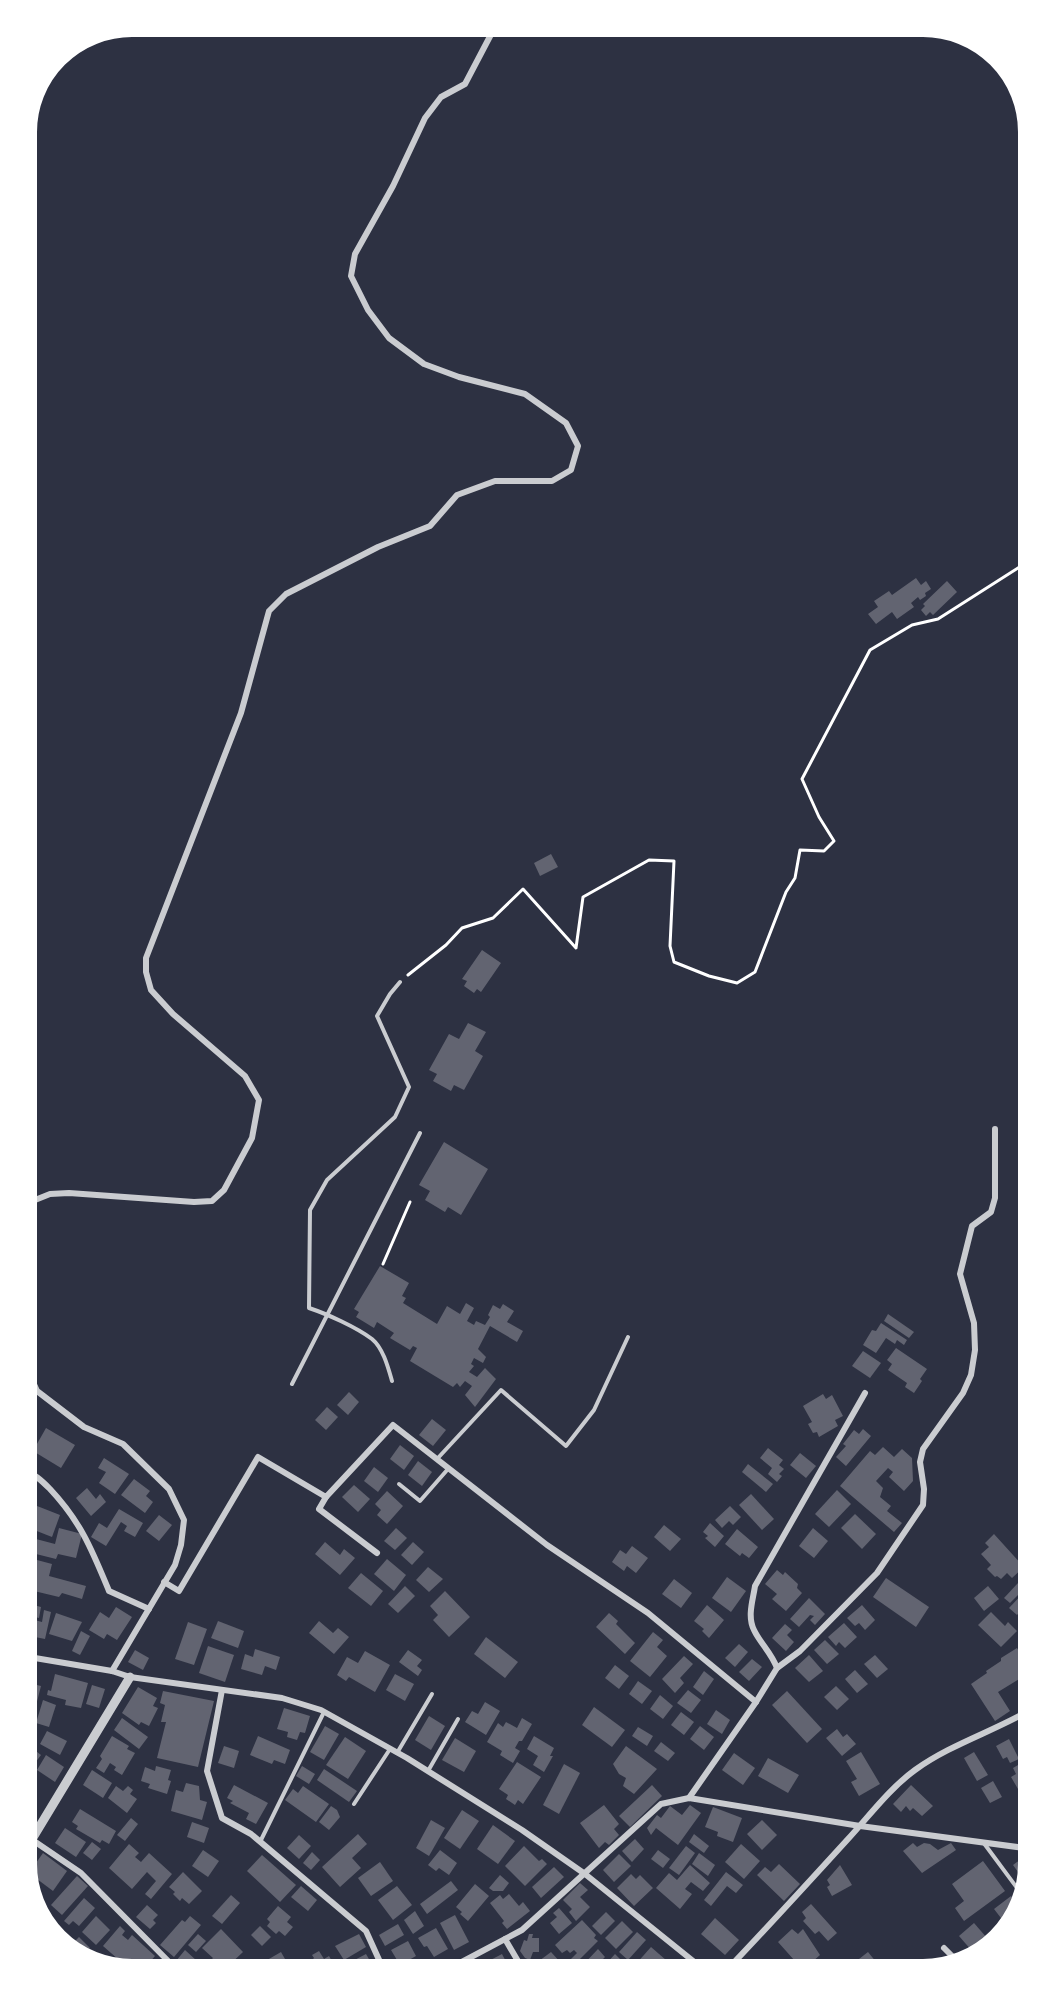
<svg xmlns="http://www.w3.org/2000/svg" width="1055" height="1996" viewBox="0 0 1055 1996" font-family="'Sofia Sans Condensed',sans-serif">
<rect width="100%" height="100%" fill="#2d3142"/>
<!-- building -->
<g fill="#626471">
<polygon points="916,578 921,585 926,581 931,589 925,593 926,596 920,600 918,597 911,603 914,607 897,619 892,612 876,624 868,614 878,607 874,601 889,591 892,595"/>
<polygon points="947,581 957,592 933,615 930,612 926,616 921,610 925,606 923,604"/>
<polygon points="551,854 558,867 540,876 534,863"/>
<polygon points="482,950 501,963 481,992 477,989 474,993 464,986 467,981 462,979"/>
<polygon points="468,1023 486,1032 475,1051 483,1056 464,1090 454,1085 451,1091 433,1081 437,1074 429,1070 449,1034 459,1039"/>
<polygon points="444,1142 488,1169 461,1215 448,1207 445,1212 425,1200 430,1191 419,1185"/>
<polygon points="380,1266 409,1283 402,1296 406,1298 403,1303 437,1324 447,1306 460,1314 466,1303 474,1308 467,1321 474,1325 476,1321 485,1325 490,1317 488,1315 493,1305 500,1309 503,1304 514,1311 507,1322 523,1331 517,1342 490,1326 478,1349 486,1357 483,1363 474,1358 471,1364 474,1366 469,1372 477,1377 485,1368 496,1379 475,1407 465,1395 472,1386 465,1381 460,1387 457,1383 453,1387 410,1361 417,1348 413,1346 410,1350 390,1338 394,1333 377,1322 374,1328 356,1317 359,1312 354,1309"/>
<polygon points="888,1314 914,1332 909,1338 884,1321"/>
<polygon points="881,1323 907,1340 904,1345 897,1340 895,1344 886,1338 876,1353 863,1345 872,1330 876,1331"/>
<polygon points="896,1348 927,1369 920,1379 922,1381 914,1393 905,1387 907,1383 888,1370 892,1364 887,1360"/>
<polygon points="863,1351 881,1363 870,1378 852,1366"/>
<polygon points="349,1392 359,1402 348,1415 337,1405"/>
<polygon points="823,1394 826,1399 832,1395 843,1416 835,1420 838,1426 819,1437 817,1432 813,1433 808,1424 812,1422 803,1406"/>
<polygon points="327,1407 338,1417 326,1430 315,1420"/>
<polygon points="23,1412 29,1413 23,1435"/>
<polygon points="432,1419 446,1430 433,1446 419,1435"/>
<polygon points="46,1428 75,1445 61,1468 33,1451"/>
<polygon points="863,1429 871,1436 846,1466 836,1457 846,1446 843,1444 854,1430 859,1434"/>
<polygon points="400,1445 414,1456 404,1470 390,1459"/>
<polygon points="883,1447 894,1457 902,1449 912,1458 913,1481 904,1491 889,1477 893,1472 888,1468 876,1481 883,1488 880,1497 891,1506 887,1511 902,1523 894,1532 840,1486 870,1451 875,1455"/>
<polygon points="768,1448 783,1460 779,1465 784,1469 779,1474 782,1476 777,1482 768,1474 772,1468 760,1458"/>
<polygon points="800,1453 816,1466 806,1478 790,1465"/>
<polygon points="104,1458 129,1474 115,1494 99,1483 106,1472 98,1468"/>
<polygon points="418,1461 432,1472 422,1486 408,1475"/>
<polygon points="748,1464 773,1484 766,1492 742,1472"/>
<polygon points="374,1467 388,1478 378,1492 364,1481"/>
<polygon points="134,1479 150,1491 146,1496 153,1502 145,1513 121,1495"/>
<polygon points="23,1481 33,1485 23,1513"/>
<polygon points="354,1485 370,1499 358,1512 342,1497"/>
<polygon points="87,1488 96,1499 100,1494 106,1502 91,1516 76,1498"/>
<polygon points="837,1490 851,1504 829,1527 815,1514"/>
<polygon points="387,1491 403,1506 387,1524 377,1515 381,1510 375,1504"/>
<polygon points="751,1494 774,1519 762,1530 739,1505"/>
<polygon points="32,1504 60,1515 52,1537 24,1526"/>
<polygon points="730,1506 741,1517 733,1525 729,1521 722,1528 715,1520"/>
<polygon points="119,1509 143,1523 135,1537 124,1531 127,1526 121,1522 106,1546 91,1537 99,1523 107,1528"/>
<polygon points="855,1514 876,1534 862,1549 841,1528"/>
<polygon points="159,1515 172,1525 159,1541 146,1531"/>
<polygon points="710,1523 724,1536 715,1547 705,1538 708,1536 703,1532"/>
<polygon points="664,1525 681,1539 670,1551 654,1537"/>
<polygon points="59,1528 82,1534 76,1558 58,1554 56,1559 32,1553 36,1539 55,1544"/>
<polygon points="396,1528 407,1538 395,1550 384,1541"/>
<polygon points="813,1528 828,1541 814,1558 799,1546"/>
<polygon points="737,1529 758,1547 749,1558 742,1553 740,1556 725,1544"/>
<polygon points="994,1534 1024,1567 1012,1578 1007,1573 1001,1579 997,1576 995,1577 987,1569 991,1565 981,1554 989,1547 985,1543"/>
<polygon points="23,1537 30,1539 23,1561"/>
<polygon points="325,1542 340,1555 344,1549 355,1558 340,1575 315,1554"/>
<polygon points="413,1542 424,1552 412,1565 401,1555"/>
<polygon points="632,1546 648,1558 636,1573 627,1566 624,1571 612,1562 620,1550 626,1554"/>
<polygon points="387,1559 406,1575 394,1591 374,1574"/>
<polygon points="37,1560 52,1564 49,1576 86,1586 82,1599 62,1593 59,1597 34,1591 35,1586 27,1583 30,1569 35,1570"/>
<polygon points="428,1567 443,1579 429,1592 416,1580"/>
<polygon points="777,1570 783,1575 785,1572 798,1584 797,1588 802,1593 786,1611 772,1599 777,1594 765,1584"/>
<polygon points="361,1573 383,1591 371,1606 348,1588"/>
<polygon points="727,1577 746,1591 731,1612 712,1598"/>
<polygon points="886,1578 929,1607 916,1627 873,1597"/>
<polygon points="674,1579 692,1593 681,1608 662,1594"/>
<polygon points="1018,1583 1024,1589 1010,1603 1004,1598"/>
<polygon points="405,1586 415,1596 398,1613 388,1604"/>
<polygon points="988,1586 999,1599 984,1611 974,1598"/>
<polygon points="1027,1589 1032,1594 1032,1599 1017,1615 1009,1608"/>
<polygon points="445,1591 470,1617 449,1637 433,1620 438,1615 430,1606"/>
<polygon points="809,1598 825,1614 815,1625 810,1620 814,1616 810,1615 799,1627 790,1619"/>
<polygon points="23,1602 41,1607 39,1618 27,1615 25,1624 23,1623"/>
<polygon points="707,1605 724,1620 709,1638 702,1631 704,1629 694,1621"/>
<polygon points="862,1605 875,1620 865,1630 859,1623 855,1626 847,1618"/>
<polygon points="116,1607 132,1617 117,1640 107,1634 104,1639 89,1630 100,1612 109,1618"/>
<polygon points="44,1610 51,1612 45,1639 30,1636 30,1639 23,1637 23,1626 29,1628 31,1619 42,1622"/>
<polygon points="991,1612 1005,1626 1008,1622 1017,1631 1001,1647 978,1625"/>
<polygon points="56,1613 82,1622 72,1641 49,1634"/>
<polygon points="609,1613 618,1621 616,1624 635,1643 625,1654 596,1627"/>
<polygon points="218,1621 244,1631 238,1648 211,1638"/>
<polygon points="319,1621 333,1633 338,1628 349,1637 334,1654 309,1633"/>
<polygon points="188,1622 207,1629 194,1665 175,1659"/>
<polygon points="844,1623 857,1637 845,1648 839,1642 836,1646 828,1637"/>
<polygon points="785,1624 792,1630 787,1635 794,1642 786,1651 772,1638"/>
<polygon points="81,1631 90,1636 80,1655 72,1651"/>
<polygon points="653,1632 663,1640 657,1647 667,1656 650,1677 630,1661"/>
<polygon points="486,1637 518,1662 505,1678 474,1654"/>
<polygon points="825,1640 839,1654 827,1664 814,1650"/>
<polygon points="739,1644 748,1652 735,1667 725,1658"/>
<polygon points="208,1646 234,1655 225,1682 199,1673"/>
<polygon points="1017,1648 1032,1671 998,1692 1010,1711 995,1721 971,1684 987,1673 986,1671 1001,1661 1001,1658"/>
<polygon points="255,1649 280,1657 276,1670 265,1666 262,1675 241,1669 245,1654 253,1657"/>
<polygon points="135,1650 149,1658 143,1670 128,1662"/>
<polygon points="408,1650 422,1660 417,1666 422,1670 418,1676 399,1662"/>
<polygon points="365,1651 390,1665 375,1692 349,1677 346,1681 337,1675 347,1657 358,1663"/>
<polygon points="809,1655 823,1671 809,1682 795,1668"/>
<polygon points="875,1655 888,1669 877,1678 864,1664"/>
<polygon points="684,1656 693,1664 680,1678 684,1683 675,1693 662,1679"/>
<polygon points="752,1659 762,1667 749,1681 739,1672"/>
<polygon points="615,1665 629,1676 619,1689 605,1678"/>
<polygon points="855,1670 868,1684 857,1693 845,1679"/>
<polygon points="704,1671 714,1679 703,1695 693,1687"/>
<polygon points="55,1674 88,1683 81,1708 65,1705 66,1700 47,1695 48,1690 51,1691"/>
<polygon points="395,1674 414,1684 405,1701 386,1690"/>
<polygon points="638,1681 652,1691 642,1704 629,1694"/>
<polygon points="29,1683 41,1686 32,1721 23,1718 23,1708"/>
<polygon points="92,1685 105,1689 99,1708 86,1704"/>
<polygon points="836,1686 849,1699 837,1710 824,1697"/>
<polygon points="138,1687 157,1698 153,1706 158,1708 149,1726 141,1722 139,1725 122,1713"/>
<polygon points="688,1690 701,1700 691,1713 677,1703"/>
<polygon points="163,1691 214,1701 198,1767 157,1758 166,1722 161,1722 165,1705 160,1703"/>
<polygon points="787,1691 822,1729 807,1743 772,1705"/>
<polygon points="660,1695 673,1706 663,1719 650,1709"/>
<polygon points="43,1700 56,1705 49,1727 36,1723"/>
<polygon points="485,1702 500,1711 486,1735 465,1722 472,1711 478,1714"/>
<polygon points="594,1707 625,1730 612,1747 582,1725"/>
<polygon points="284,1708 310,1716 305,1733 300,1732 297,1740 287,1737 288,1732 277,1729"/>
<polygon points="716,1710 730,1720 722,1734 707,1724"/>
<polygon points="681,1712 694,1722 684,1735 671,1725"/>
<polygon points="429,1716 445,1726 431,1750 415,1740"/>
<polygon points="122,1718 148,1737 139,1749 114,1730"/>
<polygon points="522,1718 532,1724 522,1741 519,1741 515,1748 520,1751 513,1763 500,1755 502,1751 487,1742 498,1723 503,1727 506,1722 517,1728"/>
<polygon points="325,1726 339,1734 324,1760 310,1752"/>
<polygon points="700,1726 714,1737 704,1750 690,1739"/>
<polygon points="638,1727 653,1736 647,1746 632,1736"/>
<polygon points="837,1729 843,1737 847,1734 856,1744 842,1756 826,1738"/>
<polygon points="1032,1730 1032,1748 1025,1734"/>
<polygon points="47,1731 67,1741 60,1755 40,1744"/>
<polygon points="112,1736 129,1746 127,1749 135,1753 122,1775 114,1770 116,1767 110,1763 104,1773 96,1768 102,1759 100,1756"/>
<polygon points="258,1736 290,1750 285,1764 274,1760 272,1764 250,1755"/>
<polygon points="534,1736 554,1748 550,1756 553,1756 544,1772 533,1765 538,1756 527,1749"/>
<polygon points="345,1737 366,1751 348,1779 326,1765"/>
<polygon points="455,1738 476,1751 464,1772 442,1760"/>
<polygon points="1009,1739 1019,1759 1010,1763 1007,1757 1003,1759 996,1746"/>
<polygon points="23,1741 41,1755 29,1771 23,1766"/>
<polygon points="661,1742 675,1753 668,1761 654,1751"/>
<polygon points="224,1746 239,1751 234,1768 218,1763"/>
<polygon points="626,1746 657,1769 634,1794 623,1786 626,1778 619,1774 613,1764"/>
<polygon points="861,1752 880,1784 859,1796 851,1782 857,1779 846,1761"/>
<polygon points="974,1752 988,1775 977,1781 964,1758"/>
<polygon points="734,1753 755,1768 743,1785 722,1770"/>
<polygon points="46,1755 64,1767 55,1782 37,1770"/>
<polygon points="768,1758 799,1775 788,1793 758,1776"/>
<polygon points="517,1762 541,1777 523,1804 518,1800 515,1805 506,1799 508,1795 499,1789"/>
<polygon points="1023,1762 1032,1781 1018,1789 1011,1777 1016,1774 1013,1768"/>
<polygon points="564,1764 580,1773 559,1814 543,1805"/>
<polygon points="156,1766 171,1770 168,1780 171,1781 167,1794 148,1788 150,1784 141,1781 145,1767 155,1771"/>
<polygon points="302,1766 315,1774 309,1784 296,1776"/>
<polygon points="324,1769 357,1791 349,1802 317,1780"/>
<polygon points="92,1770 112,1783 103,1798 83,1785"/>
<polygon points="993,1781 1002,1797 990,1803 981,1788"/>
<polygon points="186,1783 199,1786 200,1800 207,1802 202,1820 171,1811 176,1790 183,1792"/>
<polygon points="234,1785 268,1803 256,1824 246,1819 249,1813 230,1803 233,1801 227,1798"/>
<polygon points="652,1785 662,1796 630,1827 619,1816"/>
<polygon points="911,1785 933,1806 922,1816 913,1808 910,1811 906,1806 901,1812 893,1804"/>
<polygon points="116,1786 123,1791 128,1786 133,1790 130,1794 137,1799 127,1813 108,1798"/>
<polygon points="303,1786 329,1804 316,1822 285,1800 293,1789 298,1793"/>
<polygon points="23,1793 34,1801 23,1818"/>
<polygon points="604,1805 619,1824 614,1829 619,1835 609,1845 605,1842 599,1848 580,1823"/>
<polygon points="690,1805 701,1813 678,1845 656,1828 651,1835 647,1828 657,1815 661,1818 670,1806 682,1815"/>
<polygon points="331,1806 337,1810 340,1817 329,1830 319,1822"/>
<polygon points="713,1807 742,1818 733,1842 717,1836 718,1832 705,1827"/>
<polygon points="80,1809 116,1831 109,1844 102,1840 100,1843 76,1829 78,1826 72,1822"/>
<polygon points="462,1810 479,1821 460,1849 444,1838"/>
<polygon points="131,1818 138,1824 125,1841 117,1835"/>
<polygon points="431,1820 445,1828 429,1856 416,1848"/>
<polygon points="762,1820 777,1835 762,1850 747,1834"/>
<polygon points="192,1822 209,1828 204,1843 187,1837"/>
<polygon points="493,1825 515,1841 498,1864 477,1849"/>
<polygon points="65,1828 86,1842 76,1857 55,1843"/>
<polygon points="358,1834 367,1844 352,1858 361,1868 340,1887 322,1867"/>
<polygon points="694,1834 709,1846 704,1853 689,1842"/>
<polygon points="299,1835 311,1846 299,1859 287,1848"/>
<polygon points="635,1839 644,1849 632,1862 622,1851"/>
<polygon points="92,1842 101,1849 92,1860 83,1853"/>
<polygon points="913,1843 917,1847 924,1843 930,1844 938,1850 951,1843 956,1850 922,1873 903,1851"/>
<polygon points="129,1844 139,1853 135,1857 141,1862 149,1853 172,1874 151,1899 145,1894 156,1881 147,1872 132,1889 109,1868"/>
<polygon points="741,1844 760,1861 744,1879 725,1862"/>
<polygon points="524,1846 539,1861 542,1859 547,1864 525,1886 505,1866"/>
<polygon points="686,1846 695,1853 679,1875 669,1868"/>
<polygon points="203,1850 219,1861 208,1877 192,1866"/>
<polygon points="440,1850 457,1863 449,1875 439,1868 436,1871 428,1865"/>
<polygon points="658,1850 670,1859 663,1868 651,1859"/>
<polygon points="312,1852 320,1860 311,1870 303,1863"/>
<polygon points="43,1853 67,1871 53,1891 29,1873"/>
<polygon points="699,1853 715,1865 708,1876 692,1864"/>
<polygon points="619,1854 631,1866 614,1882 603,1870"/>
<polygon points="262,1855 296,1885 280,1902 247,1871"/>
<polygon points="1024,1857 1029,1863 1032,1861 1028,1881 1025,1882 1013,1865"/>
<polygon points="983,1861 1005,1891 964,1921 955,1908 964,1901 952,1884"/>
<polygon points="380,1862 393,1881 371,1896 358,1878"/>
<polygon points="779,1864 800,1884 784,1901 757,1875 765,1867 771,1872"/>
<polygon points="690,1865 710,1883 703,1891 691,1882 685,1889 692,1894 680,1909 656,1888 669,1873 677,1880"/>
<polygon points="840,1865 852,1885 832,1896 827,1887 830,1885 827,1880"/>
<polygon points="554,1867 564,1877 541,1898 532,1887"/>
<polygon points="183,1872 202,1891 189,1904 182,1898 180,1901 173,1894 175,1892 169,1887"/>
<polygon points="726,1872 743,1885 736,1893 727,1886 711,1906 704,1900"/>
<polygon points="631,1874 636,1879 640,1875 653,1888 634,1906 617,1888"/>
<polygon points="500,1875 509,1883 503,1891 493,1891 489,1888"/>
<polygon points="77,1876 88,1886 62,1915 51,1905"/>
<polygon points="451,1881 458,1890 427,1914 420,1904"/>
<polygon points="580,1883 588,1890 580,1897 590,1907 576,1921 569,1912 572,1909 563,1900"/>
<polygon points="475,1884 489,1896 468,1921 460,1914 462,1912 456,1907"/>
<polygon points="301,1886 317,1900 308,1911 291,1897"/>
<polygon points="397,1886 412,1905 393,1920 378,1900"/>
<polygon points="27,1888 41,1899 34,1909 31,1906"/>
<polygon points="509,1894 519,1906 523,1902 530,1911 507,1929 502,1923 504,1921 490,1903 500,1895 503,1899"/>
<polygon points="231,1895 240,1903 222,1924 212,1916"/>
<polygon points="1011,1896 1019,1907 1014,1925 1001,1936 995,1927 1004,1922 994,1909"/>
<polygon points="84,1898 95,1908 79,1926 73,1921 69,1925 64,1921"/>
<polygon points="811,1904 837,1933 828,1941 819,1931 815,1934 803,1921 806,1918 802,1912"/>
<polygon points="147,1905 158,1915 153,1920 156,1923 150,1929 136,1917"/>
<polygon points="278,1906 291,1917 287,1922 293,1927 285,1936 279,1931 276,1934 267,1926 270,1922 267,1919"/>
<polygon points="559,1908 572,1923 559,1934 550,1923 557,1917 553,1913"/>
<polygon points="44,1909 65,1937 60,1941 37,1914"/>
<polygon points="415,1911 424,1926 413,1934 404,1920"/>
<polygon points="606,1912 615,1921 601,1935 592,1926"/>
<polygon points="455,1915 469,1942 454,1950 440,1923"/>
<polygon points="96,1916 110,1930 96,1945 82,1932"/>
<polygon points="190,1916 201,1925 174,1957 160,1945 182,1920 185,1922"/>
<polygon points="715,1918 739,1940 725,1955 701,1934"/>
<polygon points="582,1920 596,1935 594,1938 598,1941 573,1966 569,1961 577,1953 574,1950 570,1953 567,1950 562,1953 555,1945"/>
<polygon points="622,1921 633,1932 616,1949 605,1938"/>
<polygon points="974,1923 987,1938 972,1951 959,1936"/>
<polygon points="398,1924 404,1935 385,1946 379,1935"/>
<polygon points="120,1926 125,1931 122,1935 128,1940 132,1935 155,1956 142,1971 131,1961 127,1967 103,1946"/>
<polygon points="260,1926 271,1937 262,1946 251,1935"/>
<polygon points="436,1928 448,1949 434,1957 427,1946 424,1947 418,1938"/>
<polygon points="221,1929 243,1952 226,1968 222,1966 218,1970 210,1961 213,1958 202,1948"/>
<polygon points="792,1929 798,1934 803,1929 820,1955 803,1970 778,1942"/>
<polygon points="637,1932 646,1940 628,1960 619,1952"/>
<polygon points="198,1934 206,1941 196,1952 188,1945"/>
<polygon points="359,1934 366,1947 344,1960 335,1946"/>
<polygon points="529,1934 533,1934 532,1938 539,1938 539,1952 533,1952 530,1960 525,1958 520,1951 524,1940 527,1941"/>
<polygon points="79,1937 90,1948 81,1958 71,1955 72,1954 67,1949"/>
<polygon points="408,1941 416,1956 400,1965 391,1950"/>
<polygon points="651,1947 674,1967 669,1973 628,1973"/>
<polygon points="598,1949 605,1957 602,1960 606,1964 615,1954 624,1963 613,1973 587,1973 581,1967"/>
<polygon points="185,1950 197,1961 193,1965 200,1971 197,1973 190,1973 176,1961"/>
<polygon points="319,1951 324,1959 329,1956 333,1963 315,1973 311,1966 313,1965 311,1961 314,1958 312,1955"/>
<polygon points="281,1952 293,1973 268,1973 262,1963"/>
<polygon points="551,1952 561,1963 547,1973 542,1973 535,1964"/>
<polygon points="868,1952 885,1973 871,1973 859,1959"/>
<polygon points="366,1954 377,1973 352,1973 347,1964"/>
<polygon points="502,1954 512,1973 486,1973 481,1965"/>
<polygon points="161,1961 168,1971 165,1973 144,1973"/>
<polygon points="420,1961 426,1972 403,1973 402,1971"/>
</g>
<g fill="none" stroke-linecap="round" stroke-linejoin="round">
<!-- path -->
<g stroke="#fff" stroke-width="3">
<polyline points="408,975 446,945 462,928 493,918 523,889 576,948 583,897 649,860 674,861 670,946 674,962 709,976 737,983 755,972 786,892 795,878 800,850 824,851 834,841 819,817 802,779 870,650 912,625 938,619 1029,561 1032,562"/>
<polyline points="23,1188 30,1190"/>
<polyline points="383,1264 410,1202"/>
</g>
<!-- service -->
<g stroke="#caccd0" stroke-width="4">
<path d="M392 1381C388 1367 383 1348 372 1339 356 1327 327 1314 309 1308L310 1210 327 1180 395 1117 409 1087 377 1016 390 994 400 982"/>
<polyline points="292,1384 420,1133"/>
<polyline points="437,1459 501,1390 566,1446 594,1410 628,1337"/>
<polyline points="399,1484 420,1501 448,1469"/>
<polyline points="397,1753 432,1694"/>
<polyline points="428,1771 458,1719"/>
<polyline points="354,1804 390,1749"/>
<polyline points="260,1842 324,1712"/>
<polyline points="983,1842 1023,1896"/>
</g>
<!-- minor -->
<g stroke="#caccd0" stroke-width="6">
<polyline points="23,1222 35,1200 50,1194 69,1193 194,1202 212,1201 224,1190 252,1138 259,1100 245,1076 173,1014 151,990 146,972 146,958 241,713 269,611 286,594 378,547 430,526 457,495 495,481 552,481 571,470 578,446 566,423 525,394 459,377 424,364 389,338 368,310 351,276 355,254 393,186 425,118 441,97 465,84 497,23"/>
<polyline points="23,1245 28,1272 28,1371 37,1391 84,1427 123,1444 169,1489 184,1520 181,1545 175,1565 112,1671"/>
<path d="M23 1471C34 1473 42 1481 50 1489 81 1522 92 1550 109 1591L149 1609"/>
<polyline points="326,1497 319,1509 377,1553"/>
<polyline points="1025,1580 1032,1585"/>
<polyline points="164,1582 179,1591 258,1457 326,1497 393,1425 547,1545 648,1613 756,1702"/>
<polyline points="23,1656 112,1671 130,1677 282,1698 321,1710 407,1758 522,1830 585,1874 708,1973"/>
<polyline points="777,1668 800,1651 877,1573 923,1505 924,1489 920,1462 923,1449 963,1393 971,1375 975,1350 974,1323 960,1274 972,1226 991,1212 995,1198 995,1129"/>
<polyline points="222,1690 207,1771 222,1818 251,1834 366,1931 385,1973"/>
<path d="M689 1798 756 1702 777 1668C771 1652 760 1643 754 1630 747 1616 753 1600 755 1586L865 1393"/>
<polyline points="31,1839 81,1873 180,1973"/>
<polyline points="505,1939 525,1973"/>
<polyline points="944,1948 962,1966"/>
<polyline points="441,1973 522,1930 661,1804 689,1798 860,1826 1032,1849"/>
<path d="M724 1973C766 1929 807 1884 848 1839 870 1815 889 1789 915 1770 951 1744 995 1731 1032 1709"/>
</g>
<!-- tertiary -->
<polyline stroke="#caccd0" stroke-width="9" points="23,1854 130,1677"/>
</g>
<!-- crop -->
<path d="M0 0H1055V1996H0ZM132 33H923A99 99 0 0 1 1022 132V1864A99 99 0 0 1 923 1963H132A99 99 0 0 1 33 1864V132A99 99 0 0 1 132 33Z" fill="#fff" fill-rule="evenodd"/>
<path fill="none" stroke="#fff" stroke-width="8" d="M132 33H923A99 99 0 0 1 1022 132V1864A99 99 0 0 1 923 1963H132A99 99 0 0 1 33 1864V132A99 99 0 0 1 132 33Z"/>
</svg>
